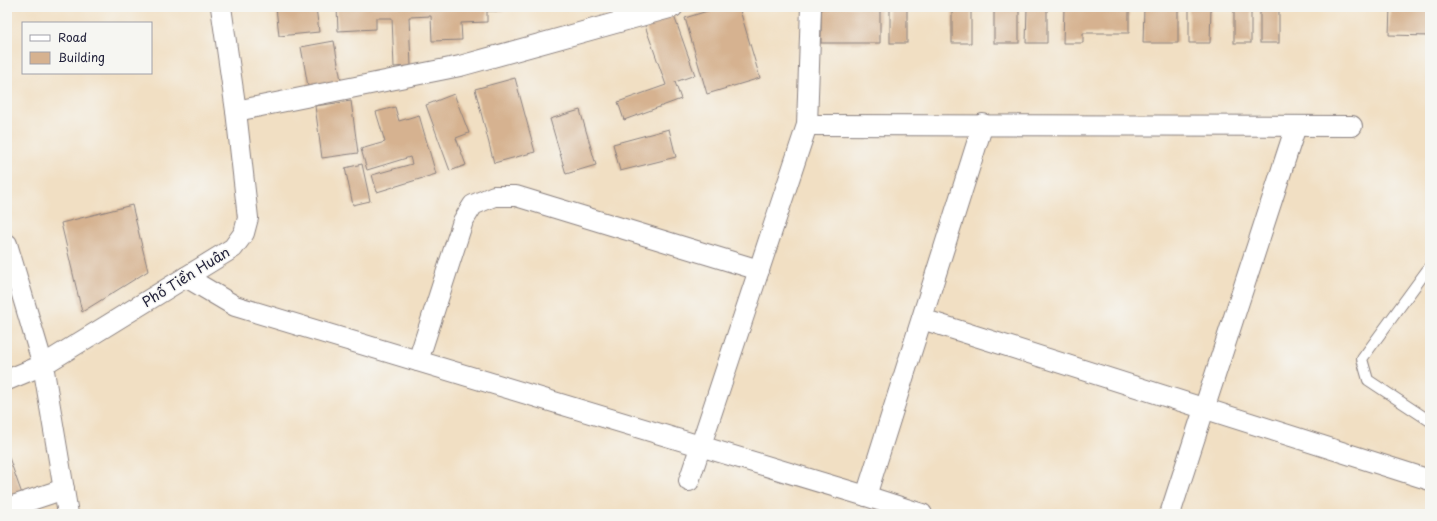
<svg xmlns="http://www.w3.org/2000/svg" width="1437" height="521" viewBox="0 0 1437 521" font-family="'Playpen Sans',sans-serif">
<rect width="100%" height="100%" fill="#f6f6f2"/>
<filter id="ink" filterUnits="userSpaceOnUse"><feTurbulence type="fractalNoise" baseFrequency=".025" numOctaves="2"/><feDisplacementMap in="SourceGraphic" scale="8" xChannelSelector="R" yChannelSelector="G"/><feConvolveMatrix kernelMatrix="1 2 1 2 8 2 1 2 1" color-interpolation-filters="sRGB"/></filter>
<filter id="wash" filterUnits="userSpaceOnUse"><feTurbulence type="fractalNoise" baseFrequency=".012" numOctaves="4" result="noise"/><feDisplacementMap in="SourceGraphic" scale="16" xChannelSelector="R" yChannelSelector="G"/><feGaussianBlur stdDeviation="0.9" result="paint"/><feColorMatrix in="noise" values="0 0 0 0 0 0 0 0 0 0 0 0 0 0 0 0 0 1.4 0 .05"/><feComposite in="paint" operator="in"/></filter>
<g filter="url(#wash)">
<rect width="100%" height="100%" fill="#f1dfc3"/>
<g id="blocks">
<!-- building -->
<g fill="#d6b290">
<polygon points="276,7 316,7 319,32 279,36"/>
<polygon points="337,7 504,7 504,11 487,11 487,22 461,23 462,40 432,41 431,16 409,17 411,66 394,67 392,18 376,18 376,29 338,31"/>
<polygon points="720,7 739,7 760,78 707,94 685,18"/>
<rect x="821" y="7" width="59" height="36"/>
<rect x="890" y="7" width="17" height="36"/>
<rect x="952" y="7" width="19" height="36"/>
<rect x="994" y="7" width="25" height="36"/>
<polygon points="1027,7 1047,7 1047,43 1026,43"/>
<polygon points="1064,7 1129,7 1129,33 1083,33 1083,43 1063,43"/>
<polygon points="1144,7 1178,7 1178,43 1143,43"/>
<polygon points="1189,7 1211,7 1210,43 1189,43"/>
<rect x="1234" y="7" width="17" height="36"/>
<rect x="1260" y="7" width="19" height="36"/>
<polygon points="1390,7 1430,7 1430,36 1389,35"/>
<polygon points="673,13 695,75 675,82 681,99 624,120 618,102 666,85 644,23"/>
<polygon points="334,41 342,86 309,92 301,47"/>
<polygon points="515,78 535,152 494,163 475,89"/>
<polygon points="454,94 469,133 456,138 466,165 450,171 426,105"/>
<polygon points="351,101 358,153 322,158 315,106"/>
<polygon points="395,107 399,121 419,115 436,174 377,192 372,175 412,164 410,157 367,170 361,149 385,142 376,112"/>
<polygon points="580,110 596,165 566,174 550,119"/>
<polygon points="669,129 676,157 620,171 613,144"/>
<polygon points="362,164 370,201 353,205 345,168"/>
<polygon points="132,205 148,271 82,312 61,223"/>
<polygon points="7,452 22,494 7,499"/>
</g>
</g>
</g>
<g filter="url(#ink)">
<use href="#blocks" fill-opacity="0" stroke="#8a807f" stroke-width="1"/>
<g fill="none" stroke-linecap="round" stroke-linejoin="round">
<!-- lane casing -->
<g stroke="#8a807f" stroke-width="12">
<polyline id="lane" points="1430,266 1362,359 1368,380 1430,421"/>
</g>
<!-- street casing -->
<g stroke="#8a807f" stroke-width="22">
<g id="street">
<polyline points="236,111 460,66 673,7"/>
<polyline points="807,125 1352,126"/>
<polyline points="7,244 43,365 68,514"/>
<polyline points="186,277 235,306 866,496 922,514"/>
<polyline points="922,319 1430,480"/>
<polyline points="418,361 463,221 473,205 494,196 516,196 759,270"/>
<polyline points="7,380 43,365 233,248 244,233 248,218 236,111 221,7"/>
<polyline points="689,481 807,125 811,7"/>
<polyline points="866,496 983,124"/>
<polyline points="7,508 64,489"/>
<polyline points="1170,514 1296,126"/>
</g>
</g>
<!-- lane -->
<use href="#lane" stroke="#fff" stroke-width="10"/>
<!-- street -->
<use href="#street" stroke="#fff" stroke-width="20"/>
</g>
</g>
<g text-anchor="middle" stroke-width="3" stroke-linejoin="round" paint-order="stroke">
<!-- street labels -->
<g font-size="14" fill="#22223b" stroke="#f6f6f2">
<text transform="translate(186 277) rotate(-32)" y="5">Phố Tiền Huân</text>
</g>
</g>
<!-- margin -->
<rect width="1437" height="521" fill="none" stroke="#f6f6f2" stroke-width="24"/>
<!-- legend -->
<rect x="22" y="22" width="130" height="52" fill="#f6f6f2" stroke="#a1a1a9"/>
<rect x="30" y="35" width="20" height="6" fill="#ffffff" stroke="#a1a1a9"/>
<text x="58" y="42" font-size="12" fill="#22223b">Road</text>
<rect x="30" y="52" width="20" height="12" fill="#d6b290" stroke="#a1a1a9"/>
<text x="58" y="62" font-size="12" fill="#22223b">Building</text>
</svg>
